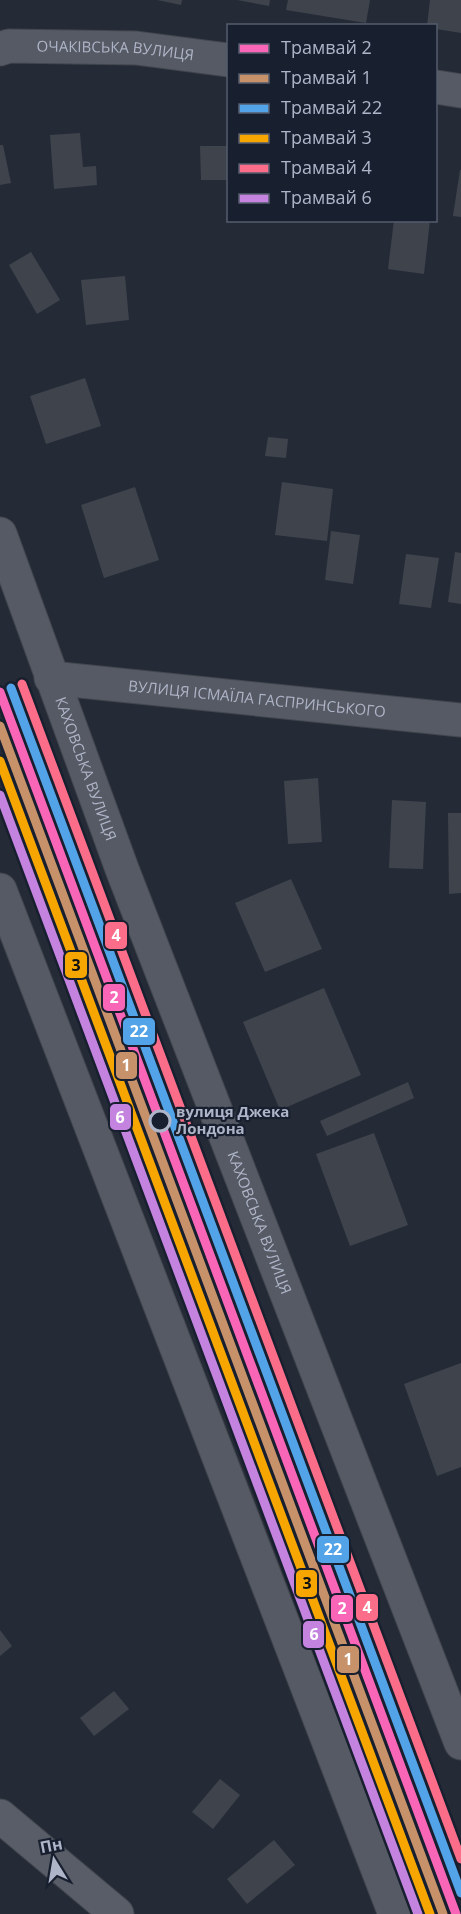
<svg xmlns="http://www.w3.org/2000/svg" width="461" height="1914" viewBox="0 0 461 1914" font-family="'Open Sans',sans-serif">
<rect width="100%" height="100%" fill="#252b36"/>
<!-- building -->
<g fill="#3e434c">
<polygon points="157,0 182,0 181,5"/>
<polygon points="237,0 270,0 269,6"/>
<polygon points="288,0 370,0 366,23 286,10"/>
<polygon points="430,0 461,0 461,33 436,29 436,26 427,26"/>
<polygon points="80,133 83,167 96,166 97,185 54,189 50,135"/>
<polygon points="0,145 3,145 11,183 0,185"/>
<polygon points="200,146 228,146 228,180 201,180"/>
<polygon points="460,170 461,170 461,217 453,216"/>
<polygon points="394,220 430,220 424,274 388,269"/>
<polygon points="31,252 60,300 37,314 9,265"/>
<polygon points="125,276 129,320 86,325 81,280"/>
<polygon points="85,378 101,426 46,444 30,396"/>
<polygon points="268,437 288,439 286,458 265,456"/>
<polygon points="282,482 333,489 327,541 275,535"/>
<polygon points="135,487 159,560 104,578 81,505"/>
<polygon points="331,531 360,535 353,584 325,580"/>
<polygon points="455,552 461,553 461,604 448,602"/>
<polygon points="406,554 439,558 431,608 399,604"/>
<polygon points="318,778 322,842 288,844 284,781"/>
<polygon points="392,800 426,802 423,869 389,868"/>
<polygon points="448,813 461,813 461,893 449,894"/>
<polygon points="291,879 322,949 265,972 235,903"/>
<polygon points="324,988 361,1075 280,1110 243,1022"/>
<polygon points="408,1082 414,1098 327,1136 320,1121"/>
<polygon points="374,1133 408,1225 350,1246 316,1154"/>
<polygon points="461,1363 461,1467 437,1476 404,1384"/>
<polygon points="0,1630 12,1646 0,1656"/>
<polygon points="114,1691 129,1709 94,1736 80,1718"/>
<polygon points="220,1779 240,1795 213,1829 192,1812"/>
<polygon points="274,1840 295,1865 247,1904 227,1879"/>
</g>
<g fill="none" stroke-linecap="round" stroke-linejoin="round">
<!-- minor casing -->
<g stroke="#42464e" stroke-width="35">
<g id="minor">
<path id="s1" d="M0 49 9 46 136 48 228 60"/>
<polyline points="436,87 461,91"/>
<path id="s2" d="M0 534 122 869 461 1743"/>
<path id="s3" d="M51 678 461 720"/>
<polyline points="0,890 395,1914"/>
</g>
</g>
<!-- secondary casing -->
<g stroke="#42464e" stroke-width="35">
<polyline id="secondary" points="0,1816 117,1914"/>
</g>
<!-- minor -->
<use href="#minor" stroke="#565a64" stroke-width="33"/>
<!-- secondary -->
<use href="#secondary" stroke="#595d68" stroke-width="33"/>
<!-- tram-1 casing -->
<g stroke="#182030" stroke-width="14">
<polyline id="tram-1" points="0,692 456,1914"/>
</g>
<!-- tram-2 casing -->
<g stroke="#182030" stroke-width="14">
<polyline id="tram-2" points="0,726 443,1914"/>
</g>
<!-- tram-3 casing -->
<g stroke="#182030" stroke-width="14">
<polyline id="tram-3" points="11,688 461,1893"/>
</g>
<!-- tram-4 casing -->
<g stroke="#182030" stroke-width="14">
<polyline id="tram-4" points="0,761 430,1914"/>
</g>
<!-- tram-5 casing -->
<g stroke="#182030" stroke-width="14">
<polyline id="tram-5" points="22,684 461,1859"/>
</g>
<!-- tram-6 casing -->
<g stroke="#182030" stroke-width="14">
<polyline id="tram-6" points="0,795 418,1914"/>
</g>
<!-- tram-1 -->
<use href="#tram-1" stroke="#fa66b7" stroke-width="9"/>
<!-- tram-2 -->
<use href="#tram-2" stroke="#c7916a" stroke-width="9"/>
<!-- tram-3 -->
<use href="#tram-3" stroke="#53a3e8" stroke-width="9"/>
<!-- tram-4 -->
<use href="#tram-4" stroke="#f7a600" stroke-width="9"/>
<!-- tram-5 -->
<use href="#tram-5" stroke="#fb6d88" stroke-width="9"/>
<!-- tram-6 -->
<use href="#tram-6" stroke="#c483df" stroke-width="9"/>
</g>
<!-- markers -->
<circle fill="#182030" stroke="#aeb5c8" stroke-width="3" cx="160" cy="1121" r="10"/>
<g text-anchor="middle" stroke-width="4.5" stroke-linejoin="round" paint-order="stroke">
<!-- street labels -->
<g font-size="15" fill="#aeb5c8" stroke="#182030">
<text dy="5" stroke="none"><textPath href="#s1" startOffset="116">ОЧАКІВСЬКА ВУЛИЦЯ</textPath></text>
<text dy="5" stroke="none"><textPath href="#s3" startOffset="207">ВУЛИЦЯ ІСМАЇЛА ГАСПРИНСЬКОГО</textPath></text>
<text dy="5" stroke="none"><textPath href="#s2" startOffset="250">КАХОВСЬКА ВУЛИЦЯ</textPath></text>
<text dy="5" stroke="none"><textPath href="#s2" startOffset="736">КАХОВСЬКА ВУЛИЦЯ</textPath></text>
</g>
<!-- stop labels -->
<g font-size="15" font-weight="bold" fill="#aeb5c8" stroke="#182030" text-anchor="start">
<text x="176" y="1117">вулиця Джека<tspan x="176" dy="17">Лондона</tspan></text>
</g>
</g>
<g stroke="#182030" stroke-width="2">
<rect x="104" y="921" width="24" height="29" rx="6" fill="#fb6d88"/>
<rect x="64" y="951" width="24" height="28" rx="6" fill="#f7a600"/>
<rect x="102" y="983" width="24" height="29" rx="6" fill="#fa66b7"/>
<rect x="122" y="1017" width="34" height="29" rx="6" fill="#53a3e8"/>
<rect x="115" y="1051" width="23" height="29" rx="6" fill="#c7916a"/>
<rect x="109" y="1103" width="23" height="28" rx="6" fill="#c483df"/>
<rect x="316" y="1535" width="34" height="29" rx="6" fill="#53a3e8"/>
<rect x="295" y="1569" width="23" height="29" rx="6" fill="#f7a600"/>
<rect x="355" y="1593" width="24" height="29" rx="6" fill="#fb6d88"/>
<rect x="330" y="1594" width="24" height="29" rx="6" fill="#fa66b7"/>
<rect x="302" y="1620" width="23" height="29" rx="6" fill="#c483df"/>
<rect x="336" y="1645" width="24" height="29" rx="6" fill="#c7916a"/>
</g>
<g font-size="16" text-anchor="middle" font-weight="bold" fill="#fff">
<text x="116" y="941">4</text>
<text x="114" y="1003">2</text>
<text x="139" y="1037">22</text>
<text x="126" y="1071">1</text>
<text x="120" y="1123">6</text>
<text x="333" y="1555">22</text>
<text x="367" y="1613">4</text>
<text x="342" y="1614">2</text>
<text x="314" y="1640">6</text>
<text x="348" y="1665">1</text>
</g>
<g font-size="16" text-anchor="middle" font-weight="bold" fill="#111">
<text x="76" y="971">3</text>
<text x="307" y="1589">3</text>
</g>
<!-- legend -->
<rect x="227" y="24" width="210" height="198" fill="#182030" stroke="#545c6d" stroke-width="1.5"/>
<rect x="239" y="44" width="30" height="9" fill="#fa66b7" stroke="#545c6d" stroke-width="1.5"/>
<text x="281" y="54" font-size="18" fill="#aeb5c8">Трамвай 2</text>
<rect x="239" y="74" width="30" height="9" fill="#c7916a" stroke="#545c6d" stroke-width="1.5"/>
<text x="281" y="84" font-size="18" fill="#aeb5c8">Трамвай 1</text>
<rect x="239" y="104" width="30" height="9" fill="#53a3e8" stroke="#545c6d" stroke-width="1.5"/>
<text x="281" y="114" font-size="18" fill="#aeb5c8">Трамвай 22</text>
<rect x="239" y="134" width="30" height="9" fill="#f7a600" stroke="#545c6d" stroke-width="1.5"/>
<text x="281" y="144" font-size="18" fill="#aeb5c8">Трамвай 3</text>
<rect x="239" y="164" width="30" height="9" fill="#fb6d88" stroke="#545c6d" stroke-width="1.5"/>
<text x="281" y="174" font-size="18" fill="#aeb5c8">Трамвай 4</text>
<rect x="239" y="194" width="30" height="9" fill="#c483df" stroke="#545c6d" stroke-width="1.5"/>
<text x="281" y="204" font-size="18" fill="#aeb5c8">Трамвай 6</text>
<!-- north arrow -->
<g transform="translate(54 1860) rotate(349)" stroke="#182030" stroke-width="4.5" paint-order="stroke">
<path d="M0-4.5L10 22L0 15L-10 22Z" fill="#aeb5c8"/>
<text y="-9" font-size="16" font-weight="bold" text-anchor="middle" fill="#aeb5c8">Пн</text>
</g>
</svg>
